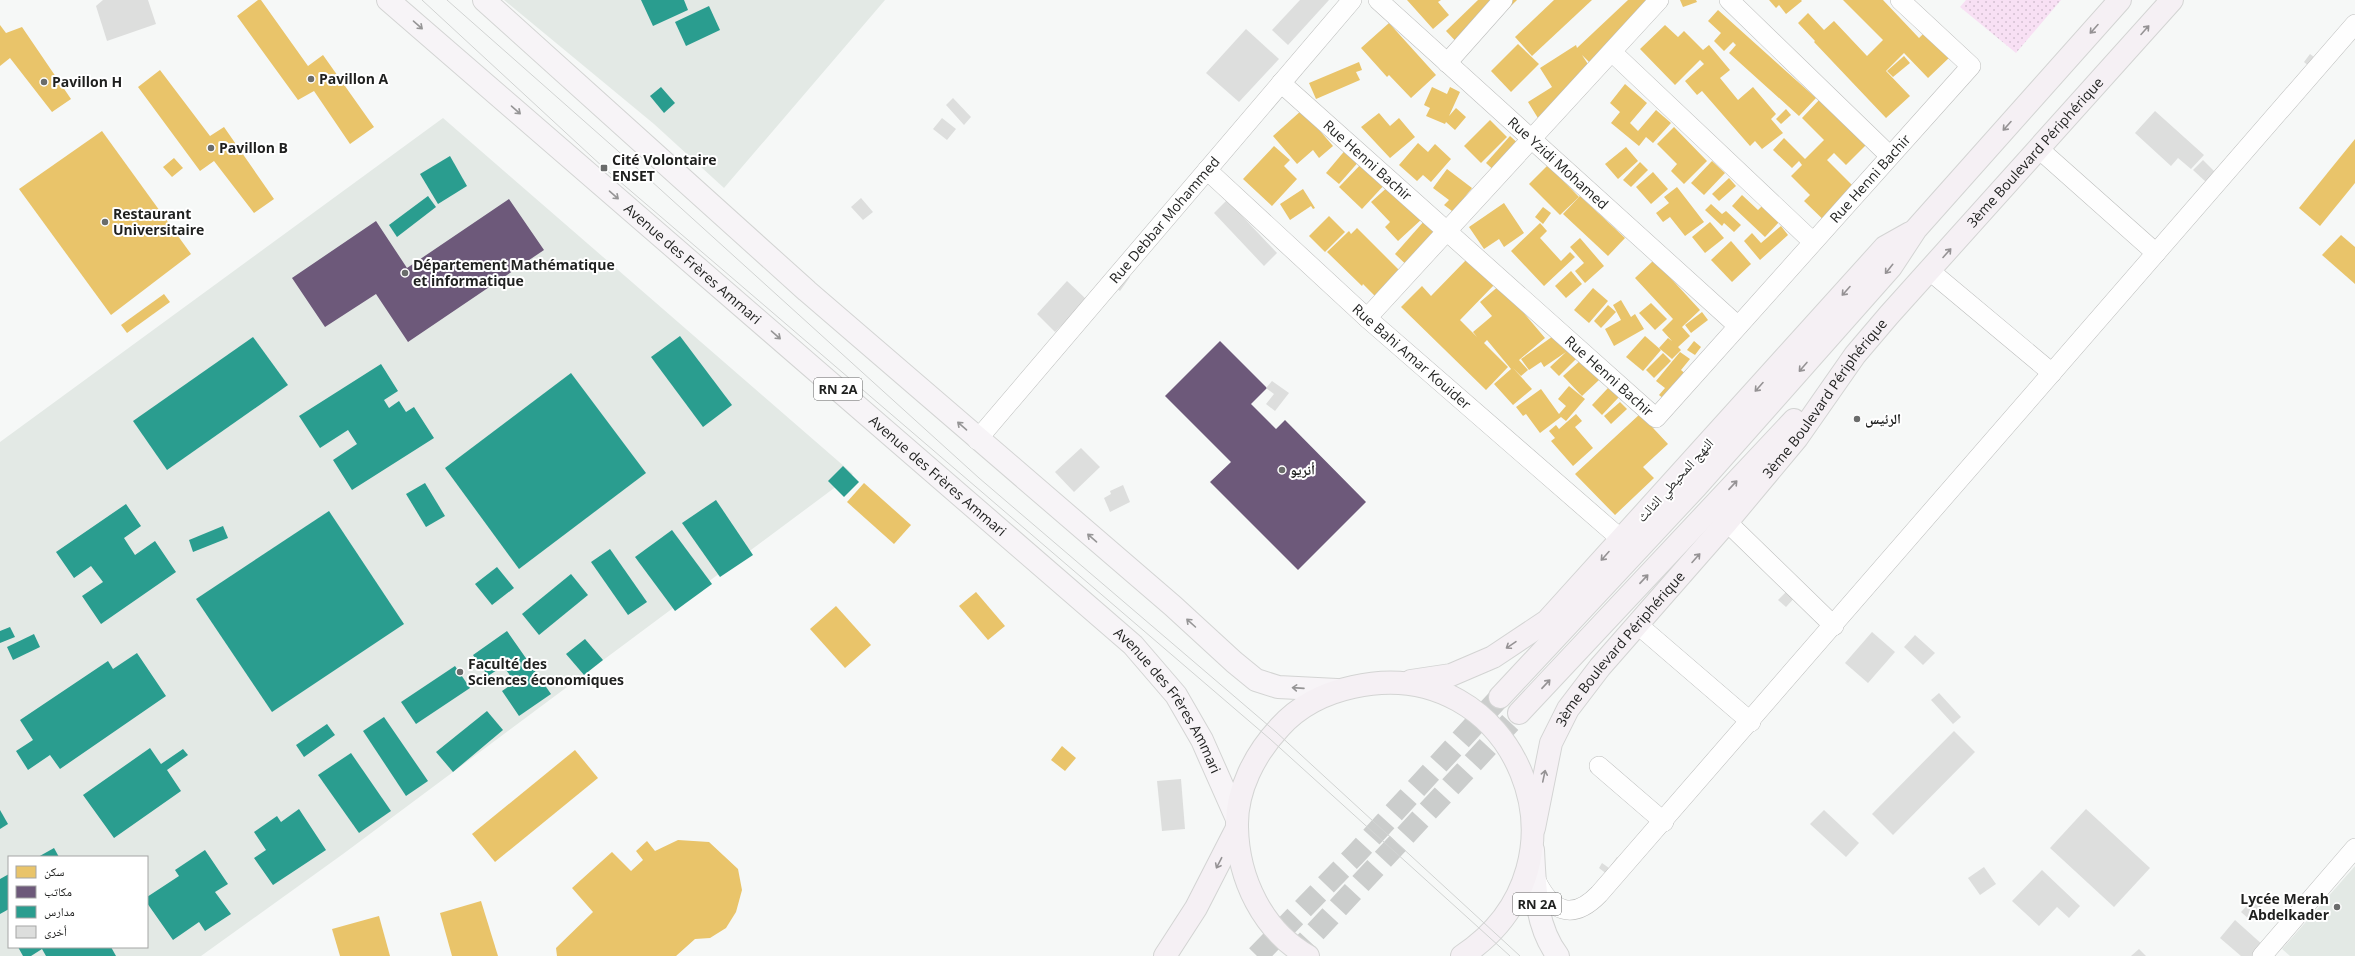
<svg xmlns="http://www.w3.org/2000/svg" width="2355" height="956" viewBox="0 0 2355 956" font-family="'Open Sans','Noto Naskh Arabic',sans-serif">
<defs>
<pattern id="grass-dots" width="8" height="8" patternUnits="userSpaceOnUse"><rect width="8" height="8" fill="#f8e0f4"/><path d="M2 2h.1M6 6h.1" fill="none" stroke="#d4c0d1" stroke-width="1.8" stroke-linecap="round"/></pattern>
</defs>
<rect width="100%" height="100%" fill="#f6f8f7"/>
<!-- built -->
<g fill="#e3e9e5" fill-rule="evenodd">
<polygon points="504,0 885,0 724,188 654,124"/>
<path d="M443 118 853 474 343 854 201 956H0V442ZM9 857H147V947H9Z"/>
<polygon points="2355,866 2355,956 2290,956 2282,949"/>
</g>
<!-- grass -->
<polygon fill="url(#grass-dots)" points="1966,0 2061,0 2016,53 1960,7"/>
<!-- homes -->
<g fill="#e9c46a">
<polygon points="258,0 261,0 308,66 323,55 374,127 350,144 314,91 298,100 237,16"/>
<polygon points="1407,0 1441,0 1438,2 1449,15 1433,29"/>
<polygon points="1478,0 1517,0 1465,51 1446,31"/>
<polygon points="1554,0 1592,0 1532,56 1515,37"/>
<polygon points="1628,0 1657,0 1590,63 1582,55 1597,78 1582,87 1586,94 1541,123 1528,102 1552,87 1540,68 1576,45 1577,48"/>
<polygon points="1680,0 1696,0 1697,2 1683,7"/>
<polygon points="1769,0 1801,0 1802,1 1786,14 1779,5 1776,8"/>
<polygon points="1843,0 1883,0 1919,38 1928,29 1952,55 1928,78 1904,53 1884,73 1886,71 1910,96 1886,118 1814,42 1815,41 1798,23 1808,13 1824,30 1834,21 1867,56 1883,40"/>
<polygon points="1718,10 1816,98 1799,116 1729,53 1736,45 1733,42 1724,51 1714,41 1721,33 1708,21"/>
<polygon points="1389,23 1436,75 1411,98 1389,75 1387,77 1361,48"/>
<polygon points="0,25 6,33 22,27 71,99 52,112 10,58 0,66"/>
<polygon points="1665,25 1678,37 1684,31 1703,50 1709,45 1730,70 1720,78 1738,100 1753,87 1776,114 1771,119 1783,133 1762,149 1755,141 1750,146 1702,91 1697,95 1685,81 1704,64 1700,60 1675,85 1640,49"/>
<polygon points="1518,44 1539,64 1511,92 1491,71"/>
<polygon points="1904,56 1910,63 1893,77 1887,71"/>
<polygon points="1359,62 1362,70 1356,72 1360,80 1316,99 1309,83"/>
<polygon points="160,70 210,136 224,127 274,199 254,213 214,161 200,171 138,87"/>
<polygon points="1625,84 1647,103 1630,123 1638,131 1656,110 1671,123 1653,143 1646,137 1639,146 1611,123 1620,112 1610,103"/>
<polygon points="1432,87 1447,94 1450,87 1460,92 1449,116 1456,108 1466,117 1455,130 1446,122 1445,124 1426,116 1430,108 1424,105"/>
<polygon points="1820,99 1866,145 1846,165 1834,153 1827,160 1865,198 1834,230 1804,201 1810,195 1791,176 1802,165 1799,161 1792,168 1773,150 1784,138 1805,159 1824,140 1802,118"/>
<polygon points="1786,109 1791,115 1781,124 1776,119"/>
<polygon points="1302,110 1333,146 1319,158 1313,150 1297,164 1273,136"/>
<polygon points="1379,113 1390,126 1399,118 1415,137 1390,158 1361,127"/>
<polygon points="1490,120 1507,137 1481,163 1464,146"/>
<polygon points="1674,127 1707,161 1684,184 1671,171 1677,164 1657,144"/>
<polygon points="102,131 191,254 111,315 19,189"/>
<polygon points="1510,136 1522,147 1498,174 1486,163"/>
<polygon points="2355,139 2355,183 2320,226 2299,208"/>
<polygon points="1418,143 1428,152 1435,144 1451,159 1431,182 1423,175 1417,181 1399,165"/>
<polygon points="1274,146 1290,160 1284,166 1297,179 1272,206 1243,179"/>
<polygon points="1626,147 1638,161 1618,179 1605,164"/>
<polygon points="1347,148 1361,159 1339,184 1326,173"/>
<polygon points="174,158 183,168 172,177 163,167"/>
<polygon points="1365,160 1387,182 1362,209 1339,187"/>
<polygon points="1712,161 1725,173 1704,195 1691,183"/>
<polygon points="1640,162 1648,170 1631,187 1623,180"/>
<polygon points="1548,165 1579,197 1560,215 1529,184"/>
<polygon points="1447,169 1472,188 1464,198 1470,202 1460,217 1444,205 1449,200 1433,188"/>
<polygon points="1653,172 1668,189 1651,204 1636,187"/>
<polygon points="1729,178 1736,186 1719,201 1712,194"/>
<polygon points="1391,184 1423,218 1398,241 1385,227 1390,222 1371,202"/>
<polygon points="1677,187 1704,222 1685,236 1670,217 1663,222 1656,213 1669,203 1664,197"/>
<polygon points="1303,189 1315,208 1313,209 1311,206 1290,220 1280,204"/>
<polygon points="1742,195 1758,210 1764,204 1781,220 1765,237 1732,206"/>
<polygon points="1580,196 1625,238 1608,256 1563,214"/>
<polygon points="1504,203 1524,233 1504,247 1499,239 1484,249 1469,227"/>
<polygon points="1711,204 1722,214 1726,211 1741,225 1734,232 1724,223 1722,226 1705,210"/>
<polygon points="1543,207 1551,213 1543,224 1535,217"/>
<polygon points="1329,216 1345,232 1325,252 1309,236"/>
<polygon points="1425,220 1445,237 1414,272 1395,254"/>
<polygon points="1710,222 1724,238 1705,253 1692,237"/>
<polygon points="1540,223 1547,231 1540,238 1561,261 1570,252 1575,257 1544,286 1511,251"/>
<polygon points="1781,226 1788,235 1760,260 1744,241 1752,233 1761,243"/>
<polygon points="1357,228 1402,273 1377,298 1363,284 1362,286 1327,252 1349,231 1351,234"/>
<polygon points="2341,235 2355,247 2355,284 2322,255"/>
<polygon points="1580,238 1604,266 1585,283 1575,271 1584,263 1570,247"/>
<polygon points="1731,241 1751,264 1732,282 1711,260"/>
<polygon points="1467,259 1494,285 1460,320 1477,337 1473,332 1492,316 1480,302 1500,285 1545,338 1519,360 1528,370 1521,376 1513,368 1532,389 1513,405 1494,384 1511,369 1487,340 1484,343 1508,367 1486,390 1401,307 1422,286 1431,296"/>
<polygon points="1654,260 1700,310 1682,327 1690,336 1678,347 1681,350 1672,359 1659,348 1668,338 1672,341 1662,330 1673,319 1635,278"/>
<polygon points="1571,271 1582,284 1566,298 1555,286"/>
<polygon points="1593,288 1608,301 1589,323 1574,310"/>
<polygon points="164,294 170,302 127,333 121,325"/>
<polygon points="1621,300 1631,317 1635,314 1644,329 1614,346 1605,329 1621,320 1613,305"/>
<polygon points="1651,303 1667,319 1655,330 1639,313"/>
<polygon points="1608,305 1616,312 1601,328 1594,321"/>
<polygon points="1702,312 1708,320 1691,333 1685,325"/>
<polygon points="1556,334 1576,359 1559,376 1550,367 1566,352 1544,367 1541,362 1529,370 1521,359"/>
<polygon points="1645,336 1661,350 1643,371 1626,357"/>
<polygon points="1694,341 1701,347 1695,355 1687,350"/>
<polygon points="1680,352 1690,359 1681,370 1697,384 1676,409 1659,395 1665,388 1656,381"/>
<polygon points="1663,353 1671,361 1654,378 1646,370"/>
<polygon points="1581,360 1599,380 1582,396 1563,376"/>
<polygon points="1569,386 1585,399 1566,421 1561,417 1540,433 1526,414 1523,416 1516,407 1541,389 1559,414 1566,406 1558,399"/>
<polygon points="1608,388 1619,397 1602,415 1592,405"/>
<polygon points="1620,402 1627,409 1611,424 1604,416"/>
<polygon points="1576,414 1582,421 1575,427 1593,448 1573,466 1551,441 1555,438 1549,431 1556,425 1559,429"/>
<polygon points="1640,414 1668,444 1643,467 1654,478 1615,515 1575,474"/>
<polygon points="864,483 911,525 894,544 847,502"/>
<polygon points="976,592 1005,626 988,640 959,606"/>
<polygon points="836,606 871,645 845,668 810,629"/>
<polygon points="1062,746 1076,758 1065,771 1051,760"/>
<polygon points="575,750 598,778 495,862 472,834"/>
<polygon points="678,840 709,842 738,869 742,890 736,912 726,928 710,938 695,939 676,956 557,956 556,948 593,912 572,888 612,852 631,871 643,860 636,851 647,841 655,851"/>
<polygon points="481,901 498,956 452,956 440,913"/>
<polygon points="379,916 390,956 340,956 332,929"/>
</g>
<!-- offices -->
<g fill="#6d597a">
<polygon points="509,199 544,250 408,342 376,294 325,327 292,278 376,221 407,268"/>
<polygon points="1220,341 1267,388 1251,404 1276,429 1285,420 1366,502 1298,570 1210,482 1231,462 1165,396"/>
</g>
<!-- schools -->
<g fill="#2a9d8f">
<polygon points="641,0 684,0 688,10 653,26"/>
<polygon points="709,6 720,30 686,46 675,22"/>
<polygon points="661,87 675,103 664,113 650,96"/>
<polygon points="450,156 467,186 438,204 420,174"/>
<polygon points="428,196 436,207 397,237 389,225"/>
<polygon points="680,336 732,405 703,427 651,357"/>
<polygon points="253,337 288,385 167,470 133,421"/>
<polygon points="381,364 398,391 384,400 389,408 399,401 406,412 414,407 434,438 352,490 333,460 357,444 348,430 320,448 299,416"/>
<polygon points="571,373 646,473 519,569 445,468"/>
<polygon points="843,466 859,482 844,497 828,481"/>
<polygon points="425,483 445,516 426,527 406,494"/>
<polygon points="716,500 753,555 720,577 682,523"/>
<polygon points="126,504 141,526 124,538 135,555 155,541 176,572 101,624 82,596 103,582 91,566 74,578 56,552"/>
<polygon points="329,511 404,624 272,712 196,599"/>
<polygon points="223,526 228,538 193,552 189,540"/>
<polygon points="672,530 712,584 675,611 635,557"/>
<polygon points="610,549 647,602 628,615 591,562"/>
<polygon points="497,567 514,588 492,605 475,584"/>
<polygon points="571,574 588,595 539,635 522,614"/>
<polygon points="10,627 15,637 0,643 0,631"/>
<polygon points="507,631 551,694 519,716 502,691 515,682 503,666 488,676 473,655"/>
<polygon points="34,634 40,647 13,660 7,647"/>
<polygon points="585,639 603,660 584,675 566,654"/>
<polygon points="137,653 166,696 60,769 50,755 28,770 16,751 33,740 20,720 108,661 113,669"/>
<polygon points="455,666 470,688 416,724 401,702"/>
<polygon points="487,711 503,730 453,772 436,752"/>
<polygon points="384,717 428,781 406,796 363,731"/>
<polygon points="327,724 335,735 304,757 296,745"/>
<polygon points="150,748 161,764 183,749 188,755 167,770 181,791 114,838 83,795"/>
<polygon points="351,753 391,811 359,833 318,775"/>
<polygon points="299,809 326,850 273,885 254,858 266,850 254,832 277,816 281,822"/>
<polygon points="0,810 8,824 0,829"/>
<polygon points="54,848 59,857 38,857"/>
<polygon points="205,850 228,884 215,892 231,914 205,931 199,922 173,940 147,903 147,897 179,876 175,870"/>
<polygon points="9,874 9,909 0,914 0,879"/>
<polygon points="18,947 111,947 116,956 46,956 42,949 31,956 23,956"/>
</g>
<!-- building -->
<g fill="#dddedd">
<polygon points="103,0 148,0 156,24 107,41 96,6"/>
<polygon points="1300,0 1329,0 1288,45 1272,30"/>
<polygon points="1246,29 1279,59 1239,102 1206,73"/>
<polygon points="2310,54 2318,60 2311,68 2304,62"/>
<polygon points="953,98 971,117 964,125 946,105"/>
<polygon points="2155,111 2204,155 2191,169 2178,158 2171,166 2135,133"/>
<polygon points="942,118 956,129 947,140 933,129"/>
<polygon points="2203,160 2215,172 2206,182 2193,170"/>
<polygon points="861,198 873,212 863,220 851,207"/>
<polygon points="1227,200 1277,253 1264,266 1214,213"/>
<polygon points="1122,271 1130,277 1120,291 1112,285"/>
<polygon points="1067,281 1087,300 1055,332 1037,314"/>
<polygon points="1272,381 1289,393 1275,411 1266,404 1274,394 1266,388"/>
<polygon points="1081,448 1100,467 1074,492 1055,472"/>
<polygon points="1123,485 1130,502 1110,512 1104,498 1111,494 1110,491"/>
<polygon points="1791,587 1798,594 1786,607 1778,600"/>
<polygon points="1872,632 1895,652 1868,683 1845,663"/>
<polygon points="1915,635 1935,653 1923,665 1904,647"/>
<polygon points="1939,693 1961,717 1953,724 1931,700"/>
<polygon points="1954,731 1975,752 1893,835 1872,814"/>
<polygon points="1181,779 1185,829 1162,831 1157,781"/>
<polygon points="2086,809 2150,868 2114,907 2050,848"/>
<polygon points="1824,810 1859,843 1846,857 1810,824"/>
<polygon points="1617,857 1624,862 1612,878 1599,868 1602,863 1609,868"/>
<polygon points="1984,867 1996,884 1980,895 1968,878"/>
<polygon points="2042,870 2080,906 2069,918 2057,907 2039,926 2012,901"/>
<polygon points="2256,896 2264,903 2250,920 2241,912"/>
<polygon points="2235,920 2264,946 2255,956 2241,956 2220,938"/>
<polygon points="2139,949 2146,956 2131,956"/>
</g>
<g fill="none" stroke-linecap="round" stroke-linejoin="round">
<!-- trunk-tunnel -->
<g stroke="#cbcdcc" stroke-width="22" stroke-dasharray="22 11" stroke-linecap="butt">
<polyline points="1257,956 1355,855 1500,697"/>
<polyline points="1293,956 1519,713"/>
</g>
<!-- minor casing -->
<g stroke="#bcbdbc" stroke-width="20">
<g id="minor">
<path id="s1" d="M1378 0 1738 326"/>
<polyline points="1729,0 1890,156"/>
<polyline points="1612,52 1813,242"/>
<polyline points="1447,63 1503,0"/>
<path id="s2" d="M1281 83 1656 418 1971 66 1900 0"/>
<polyline points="2039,149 2156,253"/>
<path id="s3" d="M1207 170 1367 318 1621 539"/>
<polyline points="1930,271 2052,373"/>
<polyline points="1367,318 1659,0"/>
<path id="s4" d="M977 440 1352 0"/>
<polyline points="1727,522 1834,626"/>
<polyline points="1637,624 1751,722"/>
<polyline points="1599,766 1664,822"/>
<path d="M1536 880C1551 911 1572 922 1599 894L2355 24"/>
<polyline points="2262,956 2355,848"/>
</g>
</g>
<!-- primary casing -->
<g stroke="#d3d4d3" stroke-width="24">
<g id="primary">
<path id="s5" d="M388 0 1133 645 1176 695 1202 740 1237 819"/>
<polyline points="484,0 807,291 1173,606 1234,662 1256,680 1278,687 1337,690"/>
<path d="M1533 850C1535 886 1535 926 1558 956"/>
</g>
</g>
<!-- trunk casing -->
<g stroke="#d3d4d3" stroke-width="24">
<g id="trunk">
<polyline points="1411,681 1451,675 1493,657 1547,621 1885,247 1910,233"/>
<polyline points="1500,697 1697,486 1891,267 1916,229 2120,0"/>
<polyline points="1519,713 1794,420"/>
<path id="s6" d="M1534 828 1551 743 1568 709 1600 667 1727 522 1797 438 1855 355 1889 315 2172 0"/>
<polyline points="1165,956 1196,908 1237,828"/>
<path d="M1308 956C1263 931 1238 879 1237 827 1236 790 1255 754 1280 727 1299 706 1325 693 1353 687 1515 650 1603 863 1462 956"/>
</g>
</g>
<!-- minor -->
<use href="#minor" stroke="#fefefe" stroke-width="19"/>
<!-- primary -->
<use href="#primary" stroke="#f7f4f7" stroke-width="22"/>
<!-- trunk -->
<use href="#trunk" stroke="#f5f0f4" stroke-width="22"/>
<!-- tram -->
<g stroke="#d1d3d2" stroke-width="1">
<polyline points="422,0 604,168 1270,739 1510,956"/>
<polyline points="447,0 618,151 979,478 1276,732 1520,956"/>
</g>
</g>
<!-- one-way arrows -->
<defs><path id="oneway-shaft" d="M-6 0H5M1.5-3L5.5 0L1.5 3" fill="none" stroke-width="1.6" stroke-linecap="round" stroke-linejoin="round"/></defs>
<g stroke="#969596">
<use href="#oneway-shaft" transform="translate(418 25) rotate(41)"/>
<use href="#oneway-shaft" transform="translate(516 110) rotate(41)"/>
<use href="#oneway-shaft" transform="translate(614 195) rotate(41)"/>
<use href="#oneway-shaft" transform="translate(776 335) rotate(41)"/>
<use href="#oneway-shaft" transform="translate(962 426) rotate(-139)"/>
<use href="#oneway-shaft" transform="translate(1092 538) rotate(-139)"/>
<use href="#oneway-shaft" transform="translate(1191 623) rotate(-138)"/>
<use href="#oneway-shaft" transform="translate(1298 688) rotate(-176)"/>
</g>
<g stroke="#959294">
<use href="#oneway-shaft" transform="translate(2094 29) rotate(132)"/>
<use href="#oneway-shaft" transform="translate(2145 30) rotate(-48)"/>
<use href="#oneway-shaft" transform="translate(2007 126) rotate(132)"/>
<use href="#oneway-shaft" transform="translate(1947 253) rotate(-48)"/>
<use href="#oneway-shaft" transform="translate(1889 269) rotate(129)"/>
<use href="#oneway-shaft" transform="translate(1846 291) rotate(132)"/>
<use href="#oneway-shaft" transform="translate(1803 367) rotate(131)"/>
<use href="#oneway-shaft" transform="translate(1759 387) rotate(132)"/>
<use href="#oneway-shaft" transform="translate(1733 485) rotate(-47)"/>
<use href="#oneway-shaft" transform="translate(1605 556) rotate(132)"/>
<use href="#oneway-shaft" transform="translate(1696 558) rotate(-48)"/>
<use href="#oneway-shaft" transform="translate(1644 579) rotate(-47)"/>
<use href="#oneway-shaft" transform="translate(1511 645) rotate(146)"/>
<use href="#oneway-shaft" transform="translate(1546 684) rotate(-47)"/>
<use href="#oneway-shaft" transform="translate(1544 776) rotate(-78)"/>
<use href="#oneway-shaft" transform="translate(1219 863) rotate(117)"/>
</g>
<!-- markers -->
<g fill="#6a6c6b" stroke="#fff" stroke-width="1.5">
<circle cx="311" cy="79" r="4"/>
<circle cx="44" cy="82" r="4"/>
<circle cx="211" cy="148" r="4"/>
<rect x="600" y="164" width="8" height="8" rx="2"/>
<circle cx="105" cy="222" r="4"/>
<circle cx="405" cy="273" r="4"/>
<circle cx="1857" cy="419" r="4"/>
<circle cx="1282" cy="470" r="4"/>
<circle cx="460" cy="672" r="4"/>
<circle cx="2337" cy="907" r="4"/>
</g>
<g text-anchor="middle" stroke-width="4" stroke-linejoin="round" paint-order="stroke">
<!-- shield labels -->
<g fill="#fff" stroke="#626362" stroke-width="1">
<rect x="814" y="378" width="48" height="22" rx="3"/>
<rect x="1513" y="893" width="48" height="22" rx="3"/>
</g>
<g font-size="13" font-weight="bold" fill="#1f201f">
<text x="838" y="394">RN 2A</text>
<text x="1537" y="909">RN 2A</text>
</g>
<!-- poi labels -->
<g font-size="14" font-weight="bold" fill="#1f201f" stroke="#fff" text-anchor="start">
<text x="319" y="84">Pavillon A</text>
<text x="52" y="87">Pavillon H</text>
<text x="219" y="153">Pavillon B</text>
<text x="612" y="165">Cité Volontaire<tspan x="612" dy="16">ENSET</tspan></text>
<text x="113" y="219">Restaurant<tspan x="113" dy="16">Universitaire</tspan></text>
<text x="413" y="270">Département Mathématique<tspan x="413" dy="16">et informatique</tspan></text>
<text x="1865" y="424">الرئيس</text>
<text x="1290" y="475">أنريو</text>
<text x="468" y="669">Faculté des<tspan x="468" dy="16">Sciences économiques</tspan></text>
<text x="2329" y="904" text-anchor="end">Lycée Merah<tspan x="2329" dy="16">Abdelkader</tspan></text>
</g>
<!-- street labels -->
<g font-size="14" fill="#1f201f" stroke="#fff">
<text dy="5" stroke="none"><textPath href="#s6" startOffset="852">3ème Boulevard Périphérique</textPath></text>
<text dy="5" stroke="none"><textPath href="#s2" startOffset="116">Rue Henni Bachir</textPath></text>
<text dy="5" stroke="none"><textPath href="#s1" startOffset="243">Rue Yzidi Mohamed</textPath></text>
<text dy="5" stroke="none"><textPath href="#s2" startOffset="824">Rue Henni Bachir</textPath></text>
<text dy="5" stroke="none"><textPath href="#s4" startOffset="289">Rue Debbar Mohammed</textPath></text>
<text dy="5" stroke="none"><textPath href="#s5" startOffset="403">Avenue des Frères Ammari</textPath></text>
<text dy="5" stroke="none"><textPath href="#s3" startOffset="277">Rue Bahi Amar Kouider</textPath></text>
<text dy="5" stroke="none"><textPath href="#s2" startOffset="440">Rue Henni Bachir</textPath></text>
<text dy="5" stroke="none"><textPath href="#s6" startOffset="528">3ème Boulevard Périphérique</textPath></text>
<text dy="5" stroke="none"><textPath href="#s5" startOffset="727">Avenue des Frères Ammari</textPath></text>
<text transform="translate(1675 480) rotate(-48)" y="5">النهج المحيطي الثالث</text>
<text dy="5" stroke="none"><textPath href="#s6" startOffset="204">3ème Boulevard Périphérique</textPath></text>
<text dy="5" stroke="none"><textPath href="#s5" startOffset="1051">Avenue des Frères Ammari</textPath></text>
</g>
</g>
<!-- legend -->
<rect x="8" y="856" width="140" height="92" fill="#ffffff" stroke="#a5a6a5"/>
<rect x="16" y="866" width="20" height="12" fill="#e9c46a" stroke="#a5a6a5"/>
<text x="44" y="876" font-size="12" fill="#1f201f">سكن</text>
<rect x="16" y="886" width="20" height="12" fill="#6d597a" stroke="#a5a6a5"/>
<text x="44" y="896" font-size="12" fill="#1f201f">مكاتب</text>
<rect x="16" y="906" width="20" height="12" fill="#2a9d8f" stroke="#a5a6a5"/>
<text x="44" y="916" font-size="12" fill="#1f201f">مدارس</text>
<rect x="16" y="926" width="20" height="12" fill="#dddedd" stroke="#a5a6a5"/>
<text x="44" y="936" font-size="12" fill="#1f201f">أخرى</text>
</svg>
